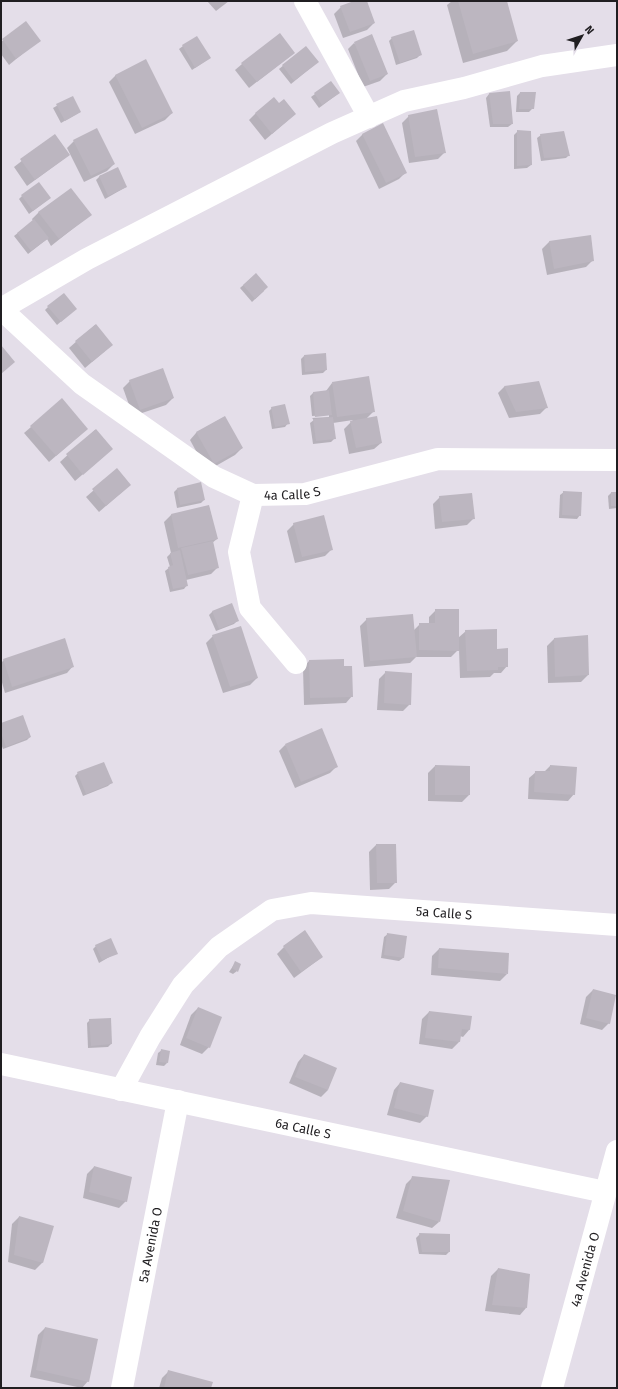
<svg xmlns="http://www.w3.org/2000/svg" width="618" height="1389" viewBox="0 0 618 1389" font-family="'Fira Sans',sans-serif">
<rect width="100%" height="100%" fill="#e4dee9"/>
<!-- shadow -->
<g fill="#0003">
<polygon points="207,1 229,1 216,11"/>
<polygon points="357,1 366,1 374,23 367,30 343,38 334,14 341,7"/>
<polygon points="452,1 505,1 517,41 507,51 463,63 447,5"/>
<polygon points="26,23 39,40 9,65 1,54 1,42"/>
<polygon points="392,38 420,55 417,58 396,65 389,41"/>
<polygon points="354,43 387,74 380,81 363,87 348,49"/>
<polygon points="183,46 210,58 192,70 179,49"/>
<polygon points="306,47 314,65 291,84 279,69"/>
<polygon points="294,53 249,88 235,70 242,64"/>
<polygon points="116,75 172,113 165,120 135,134 109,82"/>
<polygon points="331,82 339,93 319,108 311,97"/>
<polygon points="509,92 512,124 508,127 490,127 486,98 489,94"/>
<polygon points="520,93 533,108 529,112 516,112 517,96"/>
<polygon points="72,97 80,112 61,123 53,108"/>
<polygon points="256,113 288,120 265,140 249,120"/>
<polygon points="409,116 445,152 438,159 409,163 402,123"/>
<polygon points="518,131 531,165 527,168 514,169 514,135"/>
<polygon points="363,134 406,172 399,179 379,189 356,141"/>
<polygon points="55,135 69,155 27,186 14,167"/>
<polygon points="541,135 569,155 566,158 541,161 537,138"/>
<polygon points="74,141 114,164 107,171 84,182 67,148"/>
<polygon points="101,175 126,187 105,199 96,180"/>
<polygon points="22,196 50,198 29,214 19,199"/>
<polygon points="39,212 90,215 51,246 47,239 28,254 14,236 33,221 32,219"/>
<polygon points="590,236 593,260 586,267 547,275 542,249 549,242"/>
<polygon points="256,274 264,291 252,302 240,288"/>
<polygon points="48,307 72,312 57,325 45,310"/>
<polygon points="95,325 105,351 85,368 69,348"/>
<polygon points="304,356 326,370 323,373 302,375 301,359"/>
<polygon points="130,381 173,398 166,405 133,416 123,388"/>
<polygon points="538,382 547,407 540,414 509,418 498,393 504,387"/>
<polygon points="332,383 374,411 366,419 381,443 374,449 349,454 344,429 353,420 333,423 334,439 331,442 313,444 310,423 314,420 312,418 329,417 329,415 312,416 310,396 313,393 326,391"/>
<polygon points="272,408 288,423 285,427 272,429 269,411"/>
<polygon points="224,417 242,448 235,455 207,471 190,440 196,433"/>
<polygon points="31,427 80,435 49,462 24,433"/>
<polygon points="95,430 104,456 75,481 60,462"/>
<polygon points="117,470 123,491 99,512 86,497"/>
<polygon points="177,489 204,500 201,503 177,508 174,492"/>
<polygon points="564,492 580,515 577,519 559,518 560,495"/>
<polygon points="611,493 617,493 617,508 609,509 608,496"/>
<polygon points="440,497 474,518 467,525 435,529 433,504"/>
<polygon points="209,507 217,539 212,543 218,567 211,574 186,580 187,585 184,589 170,592 165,571 170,567 167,557 171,553 164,522 171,515"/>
<polygon points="294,524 332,549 325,556 295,563 287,531"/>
<polygon points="231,604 238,620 234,624 216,631 209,615 212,612"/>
<polygon points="436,610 458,638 466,631 496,650 507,666 501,673 494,673 490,677 460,678 459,649 451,657 416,657 410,663 364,667 360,626 367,619 414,630 420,624 429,624 429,617"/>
<polygon points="213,636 257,678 250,685 223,693 206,643"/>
<polygon points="587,636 588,675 581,682 548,683 547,646 554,639"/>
<polygon points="4,660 73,666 67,673 5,693 1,679 1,663"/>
<polygon points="309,661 343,667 352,696 346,703 304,705 303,668"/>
<polygon points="386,672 410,704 403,711 377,710 379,679"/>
<polygon points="1,724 30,737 27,740 3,749 1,744"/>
<polygon points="285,745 337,766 330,773 295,788 279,751"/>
<polygon points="435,766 469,795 462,802 428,801 428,773"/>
<polygon points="550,766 574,794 568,801 528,799 529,778 536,772 544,772"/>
<polygon points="78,773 111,783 108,786 83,796 75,776"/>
<polygon points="376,845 396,882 389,889 370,890 369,852"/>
<polygon points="388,934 406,937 403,958 399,961 381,958 384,937"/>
<polygon points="96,946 116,953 99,963 93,949"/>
<polygon points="284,947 322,957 294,978 277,954"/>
<polygon points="439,949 507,974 500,981 431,975 432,956"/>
<polygon points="235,963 237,971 233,974 229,972"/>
<polygon points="593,990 609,1023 602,1030 580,1024 586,997"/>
<polygon points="198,1008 209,1047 202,1054 180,1045 191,1015"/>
<polygon points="429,1012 471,1017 469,1030 463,1037 460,1036 459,1042 452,1049 419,1044 422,1019"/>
<polygon points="90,1020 111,1044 108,1047 88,1048 87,1023"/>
<polygon points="162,1050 167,1063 164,1066 156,1065 158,1053"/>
<polygon points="304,1055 328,1090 321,1097 289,1083 298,1062"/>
<polygon points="400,1083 427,1116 420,1123 387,1115 394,1090"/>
<polygon points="94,1167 126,1201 119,1208 83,1198 87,1174"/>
<polygon points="413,1177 439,1222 432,1228 396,1218 406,1184"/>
<polygon points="19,1217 52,1227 42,1263 35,1270 8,1262 12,1224"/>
<polygon points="420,1234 449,1252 446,1255 419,1254 416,1238"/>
<polygon points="498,1269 526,1308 520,1315 485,1311 491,1276"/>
<polygon points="45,1328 88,1381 82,1388 30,1377 38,1335"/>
<polygon points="168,1372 210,1388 159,1388 162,1378"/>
</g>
<!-- building -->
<g fill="#bcb6c0">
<polygon points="354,1 367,1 375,23 350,32 340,6"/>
<polygon points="458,1 507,1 518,41 473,54"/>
<polygon points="26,21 41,41 16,59 2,39"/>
<polygon points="414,30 422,55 400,63 391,37"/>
<polygon points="280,33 295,53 257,82 241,63"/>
<polygon points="372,34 388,74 370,81 354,42"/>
<polygon points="197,36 211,58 195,68 182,45"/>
<polygon points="306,46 319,62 294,81 282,65"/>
<polygon points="146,59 173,113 142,128 115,75"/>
<polygon points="331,81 340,93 322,105 314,93"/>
<polygon points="510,91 513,124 493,124 489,93"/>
<polygon points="520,92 536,92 534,109 519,109"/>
<polygon points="73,96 81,112 65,121 56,104"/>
<polygon points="274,97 279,103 284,99 296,114 272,134 255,113"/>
<polygon points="437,109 446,153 415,157 408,115"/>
<polygon points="383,123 407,173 386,183 362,134"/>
<polygon points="97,128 115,164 91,176 73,140"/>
<polygon points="517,130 531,131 532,165 517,166"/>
<polygon points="564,131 570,156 544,158 540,134"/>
<polygon points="55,134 70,155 35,180 20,159"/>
<polygon points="118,167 127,187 108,196 99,176"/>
<polygon points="39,182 51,198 33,211 21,195"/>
<polygon points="71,188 92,215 59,239 38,212"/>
<polygon points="34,219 49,238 31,251 17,233"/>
<polygon points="591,235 594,261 554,269 549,241"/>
<polygon points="256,273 268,287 255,299 243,285"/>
<polygon points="64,293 77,309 61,322 47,306"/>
<polygon points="96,324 113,345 92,362 75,341"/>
<polygon points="1,345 15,362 1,374"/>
<polygon points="326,353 327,370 305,372 304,355"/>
<polygon points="163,368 174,398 140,410 129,380"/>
<polygon points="369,376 375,412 337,417 332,382"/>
<polygon points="539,381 548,408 516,412 504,386"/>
<polygon points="329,390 332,415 315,417 313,392"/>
<polygon points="62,398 88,429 56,456 30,426"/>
<polygon points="285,404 290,424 275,427 271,407"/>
<polygon points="225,416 243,448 214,464 196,432"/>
<polygon points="377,416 382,443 356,448 350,421"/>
<polygon points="333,417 336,439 316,441 313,419"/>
<polygon points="96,429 113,449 83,475 66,454"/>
<polygon points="117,468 131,485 106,506 92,489"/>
<polygon points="201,482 205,500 180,505 177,488"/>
<polygon points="563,491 582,492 581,516 562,515"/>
<rect x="611" y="492" width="6" height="14"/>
<polygon points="472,493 475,519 442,522 439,496"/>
<polygon points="209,505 218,539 178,548 171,514"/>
<polygon points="324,515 333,550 302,557 293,523"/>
<polygon points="213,541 219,568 188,575 181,548"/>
<polygon points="180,550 188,586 173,589 168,567 173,565 170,553"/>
<polygon points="232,603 239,621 219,629 212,611"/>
<polygon points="435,609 459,609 459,651 419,650 419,623 435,623"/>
<polygon points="413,614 417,657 370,661 366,618"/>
<polygon points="241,626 258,678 230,687 212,635"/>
<polygon points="497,629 497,649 508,648 508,667 498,667 498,670 467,671 465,630"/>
<polygon points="588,635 589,675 555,677 554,638"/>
<polygon points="65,638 74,667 12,687 3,659"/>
<polygon points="344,659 344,666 352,666 353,697 310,698 309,660"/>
<polygon points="385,671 412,673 411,705 384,703"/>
<polygon points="23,715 31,737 6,747 1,733 1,723"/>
<polygon points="322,728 338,767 301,782 285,744"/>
<polygon points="104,762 113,783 86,794 77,772"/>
<polygon points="435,765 470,766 470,795 435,795"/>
<polygon points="550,765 577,767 575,795 534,792 535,771 550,771"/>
<polygon points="376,844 396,844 397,883 377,883"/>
<polygon points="305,930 323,957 301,972 283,946"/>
<polygon points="387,933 407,936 404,958 384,955"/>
<polygon points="111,938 118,954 102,960 95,945"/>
<polygon points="439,948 509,953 508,974 438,968"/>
<polygon points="235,961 241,964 238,972 232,968"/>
<polygon points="593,989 616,995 610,1024 586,1018"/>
<polygon points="198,1007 222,1017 210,1048 186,1038"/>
<polygon points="429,1011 472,1016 470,1030 462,1029 460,1042 425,1038"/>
<polygon points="111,1018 112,1044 91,1046 89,1019"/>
<polygon points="161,1049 170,1051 168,1063 159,1062"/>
<polygon points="304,1054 337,1068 328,1090 295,1077"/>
<polygon points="400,1082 434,1090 428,1117 394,1108"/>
<polygon points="94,1166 132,1177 127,1202 89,1192"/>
<polygon points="412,1176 450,1180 440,1222 403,1211"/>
<polygon points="19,1216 54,1226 43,1263 14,1255"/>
<polygon points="419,1233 450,1234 450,1252 422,1252"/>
<polygon points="498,1268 530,1274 527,1308 492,1305"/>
<polygon points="45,1327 98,1339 89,1382 36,1370"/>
<polygon points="168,1370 213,1382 211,1388 164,1388"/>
</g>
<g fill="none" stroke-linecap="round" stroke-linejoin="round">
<!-- minor -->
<g stroke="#fff" stroke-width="22">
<polyline points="305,1 369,117"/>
<path id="s1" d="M1 309 82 384 214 477 253 495 305 494 438 459 617 460"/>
<polyline points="1,309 87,259 332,133 404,101 464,88 542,66 617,55"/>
<polyline points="253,495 239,552 250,608 296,663"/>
<path id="s2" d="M1 1064 605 1192"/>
<path id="s3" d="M121 1090 150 1037 183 985 219 947 272 910 311 903 617 925"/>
<path id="s4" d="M122 1388 178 1101"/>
<path id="s5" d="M552 1388 617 1151"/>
</g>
</g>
<g text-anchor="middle" stroke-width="3" stroke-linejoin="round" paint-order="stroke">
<!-- street labels -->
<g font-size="13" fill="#201e21" stroke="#e4dee9">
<text dy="5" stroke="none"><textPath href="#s1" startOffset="354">4a Calle S</textPath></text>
<text dy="5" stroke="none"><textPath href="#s3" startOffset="412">5a Calle S</textPath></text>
<text dy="5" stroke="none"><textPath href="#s2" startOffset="309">6a Calle S</textPath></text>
<text dy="5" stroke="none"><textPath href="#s4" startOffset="146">5a Avenida O</textPath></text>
<text dy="5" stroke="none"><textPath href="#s5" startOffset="123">4a Avenida O</textPath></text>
</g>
</g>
<!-- border -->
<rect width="618" height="1389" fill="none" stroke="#201e21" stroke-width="4"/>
<!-- north arrow -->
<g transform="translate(582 36) rotate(51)" stroke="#e4dee9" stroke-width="3" paint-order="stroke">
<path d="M0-3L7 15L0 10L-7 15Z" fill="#201e21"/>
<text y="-6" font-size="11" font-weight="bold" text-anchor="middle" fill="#201e21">N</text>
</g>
</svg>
